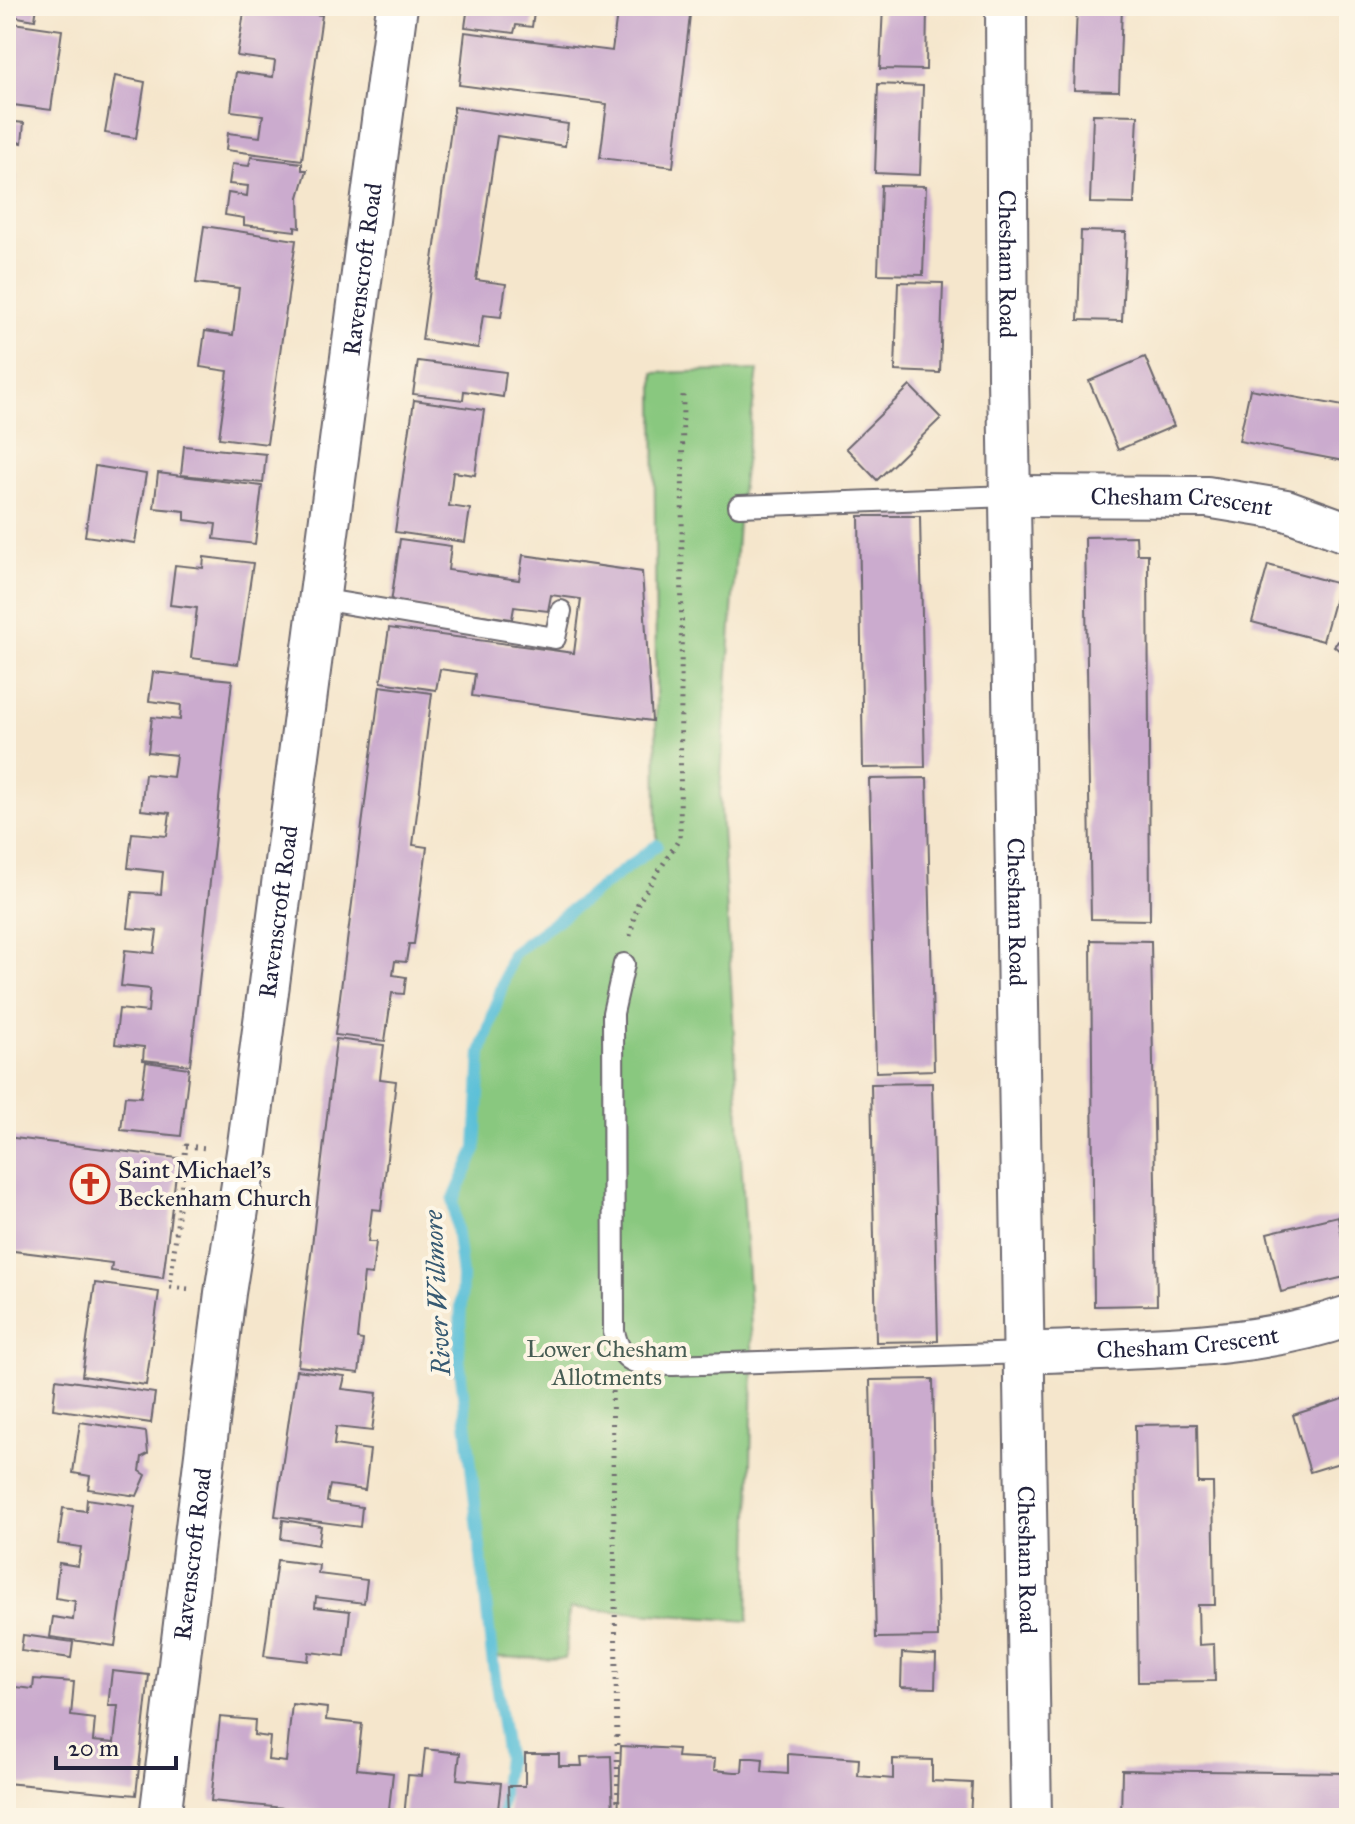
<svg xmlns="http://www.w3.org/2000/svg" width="1355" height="1824" viewBox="0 0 1355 1824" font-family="'IM FELL Great Primer',serif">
<rect width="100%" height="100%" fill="#fcf5e5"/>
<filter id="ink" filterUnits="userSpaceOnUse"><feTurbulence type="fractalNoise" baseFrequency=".0125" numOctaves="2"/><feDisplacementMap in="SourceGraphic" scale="16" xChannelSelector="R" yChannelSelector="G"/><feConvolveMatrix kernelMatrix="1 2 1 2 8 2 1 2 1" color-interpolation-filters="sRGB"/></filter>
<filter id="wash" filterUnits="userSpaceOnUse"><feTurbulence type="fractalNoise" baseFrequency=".006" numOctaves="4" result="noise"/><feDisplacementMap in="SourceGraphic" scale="32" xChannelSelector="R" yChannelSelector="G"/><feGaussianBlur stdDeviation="1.8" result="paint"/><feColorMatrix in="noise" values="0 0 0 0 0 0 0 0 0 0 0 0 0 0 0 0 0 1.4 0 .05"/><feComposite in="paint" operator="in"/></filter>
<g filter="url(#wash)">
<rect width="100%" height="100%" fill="#f5e6cc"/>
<!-- green -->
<polygon fill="#89c87f" stroke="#56755d" stroke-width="2" points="758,370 739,506 720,793 753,1362 748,1621 570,1608 565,1659 492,1657 459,1357 462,1276 453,1201 476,1149 481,1053 512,954 657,845 654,373"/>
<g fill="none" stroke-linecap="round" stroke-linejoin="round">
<!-- stream -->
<polyline stroke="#5bc0d8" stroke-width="12" points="499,1818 507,1758 492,1657 459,1357 462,1276 453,1201 476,1149 481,1053 512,954 657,845"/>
</g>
<g id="blocks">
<!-- building -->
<g fill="#cbabce">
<polygon points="6,6 37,6 35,20 6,15"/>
<polygon points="245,6 322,15 302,160 226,150 228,133 260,137 263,115 231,111 236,72 273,77 275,61 237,56"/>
<polygon points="468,6 535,6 532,27 516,25 514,33 465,27"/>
<polygon points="618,6 691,6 673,167 600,158 607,104 459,85 465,32 612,51"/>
<polygon points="883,6 927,6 926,70 880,69"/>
<polygon points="1077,6 1122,6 1119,91 1074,90"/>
<polygon points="6,22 62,30 51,110 6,104"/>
<polygon points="115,76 145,82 136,138 105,133"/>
<polygon points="878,84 923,86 920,175 875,173"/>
<polygon points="454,107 568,124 565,146 497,136 476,280 506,284 501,317 483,315 478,348 422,340"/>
<polygon points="1093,114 1138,115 1134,204 1090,203"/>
<polygon points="6,121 24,123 22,143 13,141 8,174 17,175 13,212 6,211"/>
<polygon points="251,157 302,163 302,170 307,170 299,197 300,228 295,227 295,231 244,225 244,218 225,215 228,193 247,196 248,186 229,184 232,164 249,166"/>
<polygon points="881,185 926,186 923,275 878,274"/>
<polygon points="204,226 296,240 267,444 219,438 228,371 200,367 205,331 233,335 239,288 196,283"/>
<polygon points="1081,231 1126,232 1122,321 1078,320"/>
<polygon points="898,282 943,283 940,373 895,371"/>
<polygon points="6,295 13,296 8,331 6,331"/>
<polygon points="1145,357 1174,426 1118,450 1089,381"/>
<polygon points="418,361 506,372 503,397 464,391 463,400 413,394"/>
<polygon points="910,386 941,418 877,480 846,448"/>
<polygon points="1250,389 1349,407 1349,462 1239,441"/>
<polygon points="414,400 484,410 475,475 453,472 449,506 470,509 465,542 395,532"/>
<polygon points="184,446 266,454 263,483 181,475"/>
<polygon points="95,466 146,474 135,543 85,536"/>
<polygon points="158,473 262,486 255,544 214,539 216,524 185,520 185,511 154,508"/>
<polygon points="859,516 920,516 925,767 863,768"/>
<polygon points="1136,536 1137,554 1148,554 1150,920 1091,919 1085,537"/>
<polygon points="400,539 451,546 448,570 519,580 523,555 642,572 652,721 472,696 475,674 440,669 436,690 381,682 389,628 574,653 581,599 551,595 548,611 514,607 512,619 391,603"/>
<polygon points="204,557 253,563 238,664 191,658 197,608 170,605 175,565 203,568"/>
<polygon points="1268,565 1339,584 1323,641 1252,622"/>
<polygon points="1349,629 1349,659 1334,646"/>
<polygon points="153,672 232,680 190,1065 143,1060 144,1047 115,1044 119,1009 148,1012 150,989 121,986 125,950 154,953 157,931 128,928 132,892 161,894 162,882 163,872 128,868 132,833 167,836 170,813 141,810 145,774 173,777 175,764 176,755 148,752 152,717 180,720 181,705 149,701"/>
<polygon points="380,686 432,693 413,845 427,847 414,944 409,944 406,962 395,961 393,975 406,977 404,994 392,993 385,1041 335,1035"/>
<polygon points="927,778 934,1070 876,1072 869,779"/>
<polygon points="1091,940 1151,941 1157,1305 1094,1306"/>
<polygon points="336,1039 384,1045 380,1079 396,1081 381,1210 372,1209 368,1242 376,1242 372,1275 364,1274 357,1339 363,1340 359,1373 298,1366"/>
<polygon points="146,1062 189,1068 181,1136 121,1130 125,1096 141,1097"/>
<polygon points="932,1083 938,1341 876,1342 871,1084"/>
<polygon points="6,1137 178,1158 163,1278 111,1271 112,1263 6,1250"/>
<polygon points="1338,1216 1349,1276 1281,1292 1267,1233"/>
<polygon points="95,1283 159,1292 146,1385 82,1376"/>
<polygon points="296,1370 345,1376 342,1389 377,1393 372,1431 336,1427 334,1445 370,1450 365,1490 330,1485 328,1494 327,1502 362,1507 360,1527 275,1516"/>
<polygon points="56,1379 155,1393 151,1423 53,1409"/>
<polygon points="933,1379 938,1637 876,1638 870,1380"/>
<polygon points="1349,1397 1349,1460 1310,1472 1293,1415"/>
<polygon points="80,1422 146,1432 148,1454 142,1457 140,1471 146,1475 137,1496 88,1489 90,1476 73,1473"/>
<polygon points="1197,1424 1198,1483 1213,1483 1215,1605 1198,1605 1199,1645 1214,1644 1215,1681 1138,1682 1135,1425"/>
<polygon points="87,1499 135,1506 115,1646 50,1637 53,1617 73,1620 75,1601 55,1598 59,1563 78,1566 81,1547 58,1544 63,1508 86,1511"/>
<polygon points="283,1520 321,1526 318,1545 281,1539"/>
<polygon points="277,1560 319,1565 318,1574 367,1580 364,1603 316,1597 315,1607 350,1611 345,1656 309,1652 308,1661 264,1656"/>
<polygon points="23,1635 73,1642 71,1658 21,1651"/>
<polygon points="902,1653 936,1655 935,1688 901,1687"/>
<polygon points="112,1671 149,1675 136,1795 6,1783 6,1686 33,1689 34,1679 74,1682 71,1716 95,1719 93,1741 114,1743 118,1706 108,1706"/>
<polygon points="292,1704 327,1708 326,1720 362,1724 357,1769 393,1773 388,1818 211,1801 220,1717 255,1720 254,1735 270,1737 268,1760 286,1762"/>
<polygon points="621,1746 678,1749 677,1757 715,1759 714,1770 735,1772 742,1772 743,1758 753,1758 763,1759 762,1772 788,1774 788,1754 859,1759 858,1776 893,1779 893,1759 932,1760 932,1781 972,1783 970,1818 618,1818"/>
<polygon points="425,1749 460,1753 457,1779 501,1783 497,1818 404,1818 408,1775 422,1776"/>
<polygon points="525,1754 559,1754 559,1766 582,1766 581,1757 611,1756 613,1818 509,1816 508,1786 525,1786"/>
<polygon points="1122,1770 1349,1773 1349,1818 1121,1818"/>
</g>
</g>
</g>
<g filter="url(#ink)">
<use href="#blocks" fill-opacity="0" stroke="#6c676e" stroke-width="2"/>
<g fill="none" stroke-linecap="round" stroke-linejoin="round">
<!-- lane casing -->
<g stroke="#6c676e" stroke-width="24">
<g id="lane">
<polyline points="739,506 1010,496"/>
<polyline points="319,599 555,638 561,611"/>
<path d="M624 964 613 1013 614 1332C623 1369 641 1364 673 1365L1024 1353"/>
</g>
</g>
<!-- street casing -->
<g stroke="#6c676e" stroke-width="44">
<g id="street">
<path id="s1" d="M1006 6 1008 376 1031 1818"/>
<path id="s2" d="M1010 496 1207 497 1286 510 1349 533"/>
<path id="s3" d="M1024 1353C1132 1347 1246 1352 1349 1316"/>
<path id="s4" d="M160 1818 225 1293 247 1152 397 6"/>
</g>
</g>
<!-- path -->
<g stroke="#6c676e" stroke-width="5" stroke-dasharray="2 6" stroke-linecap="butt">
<polyline points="630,936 638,903 680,838 683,394"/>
<polyline points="188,1289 170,1287 186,1146 206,1148"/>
<polyline points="612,1383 618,1818"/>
</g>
<!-- lane -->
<use href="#lane" stroke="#fff" stroke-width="20"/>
<!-- street -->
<use href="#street" stroke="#fff" stroke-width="40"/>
</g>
</g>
<!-- icons -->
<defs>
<g id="church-ring" transform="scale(2)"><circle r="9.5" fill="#fcf5e5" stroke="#c8321e" stroke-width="1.5"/><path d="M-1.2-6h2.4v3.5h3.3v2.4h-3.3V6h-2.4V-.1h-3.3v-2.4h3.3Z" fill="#c8321e"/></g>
</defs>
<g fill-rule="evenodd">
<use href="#church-ring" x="90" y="1184"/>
</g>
<g text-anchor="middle" stroke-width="8" stroke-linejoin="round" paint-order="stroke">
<!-- street labels -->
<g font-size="24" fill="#22223b" stroke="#fcf5e5">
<text dy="8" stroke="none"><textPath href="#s1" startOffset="258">Chesham Road</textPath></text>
<text dy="8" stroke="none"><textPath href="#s4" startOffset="1562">Ravenscroft Road</textPath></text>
<text dy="8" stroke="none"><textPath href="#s2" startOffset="172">Chesham Crescent</textPath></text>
<text dy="8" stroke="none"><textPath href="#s4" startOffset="914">Ravenscroft Road</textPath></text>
<text dy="8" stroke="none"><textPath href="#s1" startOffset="906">Chesham Road</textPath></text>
<text dy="8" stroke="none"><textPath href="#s3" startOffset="164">Chesham Crescent</textPath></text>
<text dy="8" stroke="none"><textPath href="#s4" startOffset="266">Ravenscroft Road</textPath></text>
<text dy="8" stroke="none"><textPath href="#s1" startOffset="1554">Chesham Road</textPath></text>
</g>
<!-- poi labels -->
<g font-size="24" fill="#22223b" stroke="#fcf5e5" text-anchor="start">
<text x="118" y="1178">Saint Michael's<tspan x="118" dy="28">Beckenham Church</tspan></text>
</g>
<!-- park labels -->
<g font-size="24" fill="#465c53" stroke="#fcf5e5">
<text x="607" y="1357">Lower Chesham<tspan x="607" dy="28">Allotments</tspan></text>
</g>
<!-- water labels -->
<g font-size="26" font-style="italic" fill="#365972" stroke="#fcf5e5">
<text transform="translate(437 1293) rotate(-93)" y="9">River Willmore</text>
</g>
</g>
<!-- margin -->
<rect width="1355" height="1824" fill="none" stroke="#fcf5e5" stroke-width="32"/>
<!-- scale -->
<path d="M56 1756v12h120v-12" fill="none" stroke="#22223b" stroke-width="4"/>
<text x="68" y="1756" font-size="24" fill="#22223b" stroke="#fcf5e5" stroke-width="6" paint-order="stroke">20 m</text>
</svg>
